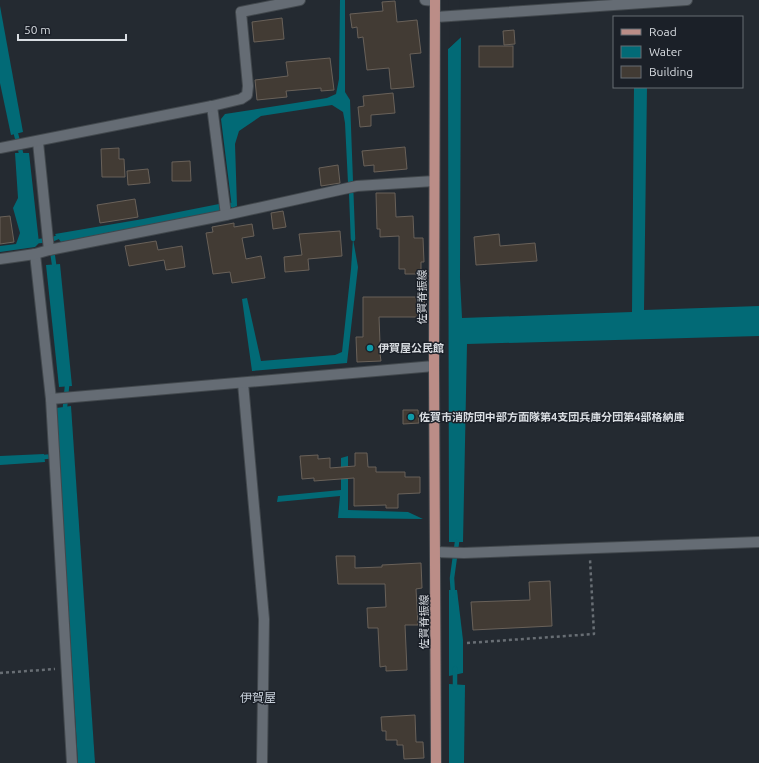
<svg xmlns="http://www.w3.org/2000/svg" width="759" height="763" viewBox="0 0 759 763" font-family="Ubuntu,'Noto Sans JP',sans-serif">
<rect width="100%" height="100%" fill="#242a31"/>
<!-- water -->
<g fill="#026a76">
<polygon points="340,0 345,0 345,92 350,100 353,181 348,183 345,123 343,112 332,105 261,116 239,131 235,144 237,206 232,208 221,119 225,114 327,98 336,94 339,79"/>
<polygon points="0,6 23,132 11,135 0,83"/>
<polygon points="461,37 460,278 462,318 632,312 634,87 647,87 644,310 759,306 759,336 467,344 463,542 449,542 448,49"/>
<polygon points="15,153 29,153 39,243 35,247 0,252 0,246 16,244 20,233 13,208 18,198"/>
<polygon points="219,204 219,211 113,233 61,242 55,234 143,219"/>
<polygon points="353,239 358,267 347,363 252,371 242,299 247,298 261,361 335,355 342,352 351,269"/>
<polygon points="60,264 72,386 59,387 46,265"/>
<polygon points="71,406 95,763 78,763 56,408"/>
<polygon points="44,454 45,462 0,465 0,456"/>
<polygon points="348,456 348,510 408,512 423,519 338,518 340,496 277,502 278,496 341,490 341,458"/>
<polygon points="449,590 457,590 463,640 463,673 449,676"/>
<polygon points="449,684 465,685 464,763 449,763"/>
</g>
<!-- pier -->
<polygon fill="#242a31" points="448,0 459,0 460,36 462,36 448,49 450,45"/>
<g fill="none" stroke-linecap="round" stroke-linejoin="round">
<!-- stream -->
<g stroke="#026a76" stroke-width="4.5">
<polyline points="16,134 21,153"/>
<polyline points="351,187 353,239"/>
<polyline points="219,208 231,205"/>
<polyline points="39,241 51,240 58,237"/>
<polyline points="52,250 54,264"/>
<polyline points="65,407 67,386"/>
<polyline points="44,457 55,456"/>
<polyline points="453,595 452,578 457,542"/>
<polyline points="455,668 455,685"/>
</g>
</g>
<!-- building -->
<g fill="#423b34" stroke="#696159">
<polygon points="395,1 397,22 417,20 421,53 410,54 414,87 391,89 389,68 367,70 363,37 358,38 357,27 352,28 350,14 383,11 382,2"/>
<polygon points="282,18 284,39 254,42 252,22"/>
<polygon points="514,30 515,44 504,45 503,31"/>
<rect x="479" y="46" width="34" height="21"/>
<polygon points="330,58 334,90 321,91 321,88 286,91 287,97 257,100 255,80 288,76 286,62"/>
<polygon points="393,93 395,113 371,115 371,126 360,127 358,107 364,106 363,96"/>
<polygon points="405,147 407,169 374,172 374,165 364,166 362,151"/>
<polygon points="119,148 119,159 124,159 125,177 102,177 101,149"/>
<polygon points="190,161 191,181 172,181 172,162"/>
<polygon points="338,165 340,183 321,186 319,168"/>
<polygon points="148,169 150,183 128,185 127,171"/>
<polygon points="376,193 395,193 396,217 413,216 414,238 423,238 424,262 421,262 421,274 405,274 405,269 399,269 399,236 380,237 380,229 377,229"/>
<polygon points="135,199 138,217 100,223 97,205"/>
<polygon points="283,211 286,227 273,229 271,213"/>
<polygon points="10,216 14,242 0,244 0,217"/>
<polygon points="234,223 234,227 252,224 254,236 242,238 246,259 261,256 265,278 232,283 230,272 213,274 206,233 213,232 212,227"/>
<polygon points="340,231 342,256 308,259 309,270 285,272 284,257 302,255 299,234"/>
<polygon points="499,234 500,246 535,243 537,261 476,265 474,237"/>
<polygon points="156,241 158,250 182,246 185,267 166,270 164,260 129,266 125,246"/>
<polygon points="363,297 424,297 425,317 379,317 380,343 384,343 384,353 380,354 381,361 357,362 356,337 363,337"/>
<polygon points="403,410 418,410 419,423 403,424"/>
<polygon points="355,453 367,453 368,467 376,467 376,472 405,472 405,477 420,477 420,493 398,494 398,508 386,508 386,505 354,506 354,478 314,481 314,478 302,479 300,456 318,455 318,459 330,458 330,468 355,466"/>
<polygon points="336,556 355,556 355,568 382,567 382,565 421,563 422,588 416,589 418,625 405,625 407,670 386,671 386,666 380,667 378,628 368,628 367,608 386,607 385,584 338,584"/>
<polygon points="550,581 552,626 473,630 471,602 530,600 529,582"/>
<polygon points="415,715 416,742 423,742 424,758 404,759 403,745 397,745 397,740 386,740 386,731 382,731 381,717"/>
</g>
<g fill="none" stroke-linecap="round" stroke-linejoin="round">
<!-- minor casing -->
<g stroke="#42484d" stroke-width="12">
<g id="minor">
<polyline points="425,0 435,1"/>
<polyline points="436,17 687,0"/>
<polyline points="212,106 226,215"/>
<polyline points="38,142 49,250"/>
<polyline points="0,148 212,106 241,99 247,95 248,86 241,12 300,0"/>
<polyline points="35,254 51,399 72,763"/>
<polyline points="0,259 35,254 49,250 226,215 357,186 434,181"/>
<polyline points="243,383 264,619 262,763"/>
<polyline points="51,399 434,366"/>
<polyline points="435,552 464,553 759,542"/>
</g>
</g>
<!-- major casing -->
<g stroke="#42484d" stroke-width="12">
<polyline id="major" points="435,0 434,366 436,763"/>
</g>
<!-- path -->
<g stroke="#686e74" stroke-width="2.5" stroke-dasharray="3 3" stroke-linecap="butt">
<polyline points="467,643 594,634 590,559"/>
<polyline points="0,673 55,669"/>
</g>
<!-- minor -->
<use href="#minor" stroke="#656c74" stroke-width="10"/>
<!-- major -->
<use href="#major" stroke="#bb8d87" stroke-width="10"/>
</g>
<!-- markers -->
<g fill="#0f9aa8" stroke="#1b2028" stroke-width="1.5">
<circle cx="370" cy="348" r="4"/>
<circle cx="411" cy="417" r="4"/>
</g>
<g text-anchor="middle" stroke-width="3" stroke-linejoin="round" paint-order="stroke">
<!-- street labels -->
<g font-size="11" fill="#d9dde2" stroke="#1b2028">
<text transform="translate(422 297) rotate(-90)" y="4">佐賀脊振線</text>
<text transform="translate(424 622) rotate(-90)" y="4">佐賀脊振線</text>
</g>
<!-- poi labels -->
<g font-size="11" font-weight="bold" fill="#d9dde2" stroke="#1b2028" text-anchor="start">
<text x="378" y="352">伊賀屋公民館</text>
<text x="419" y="421">佐賀市消防団中部方面隊第4支団兵庫分団第4部格納庫</text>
</g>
<!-- neighbourhood labels -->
<g font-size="12" fill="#c7cfd9" stroke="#1b2028">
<text x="258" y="702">伊賀屋</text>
</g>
</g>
<!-- legend -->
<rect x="613" y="16" width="130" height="72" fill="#1b2028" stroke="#676c72"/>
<rect x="621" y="29" width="20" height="6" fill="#bb8d87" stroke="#676c72"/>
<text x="649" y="36" font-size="12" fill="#d9dde2">Road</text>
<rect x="621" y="46" width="20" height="12" fill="#026a76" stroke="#676c72"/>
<text x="649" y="56" font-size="12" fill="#d9dde2">Water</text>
<rect x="621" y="66" width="20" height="12" fill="#423b34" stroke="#676c72"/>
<text x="649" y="76" font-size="12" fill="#d9dde2">Building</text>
<!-- scale -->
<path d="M18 34v6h108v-6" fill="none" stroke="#d9dde2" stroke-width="2"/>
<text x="24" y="34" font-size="12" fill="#d9dde2" stroke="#1b2028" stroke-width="3" paint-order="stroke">50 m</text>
</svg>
